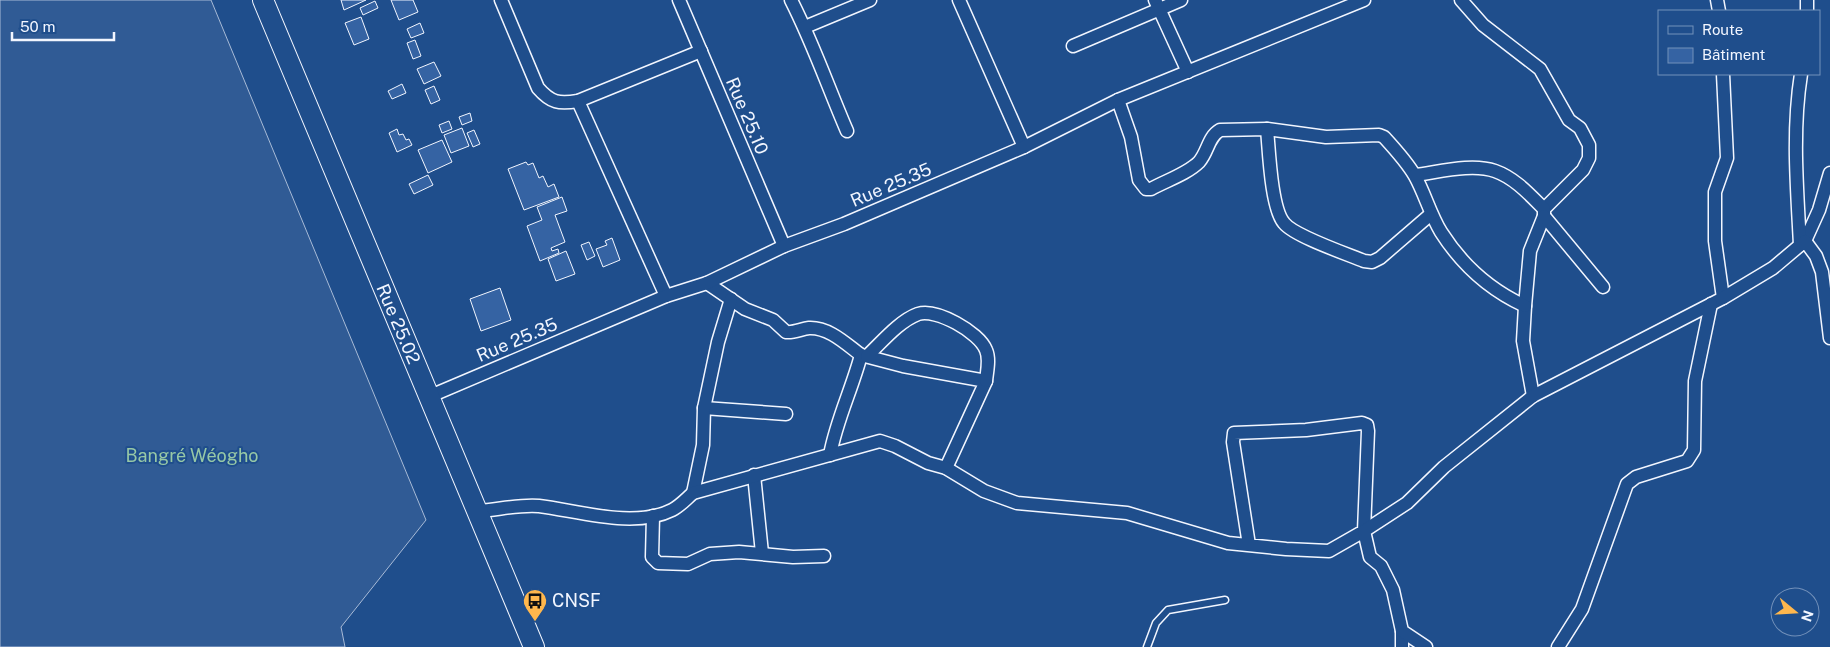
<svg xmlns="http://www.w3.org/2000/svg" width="1830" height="647" viewBox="0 0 1830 647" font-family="'Public Sans',sans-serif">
<rect width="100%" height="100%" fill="#1f4e8c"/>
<!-- built -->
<polygon fill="#305b95" stroke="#a8bbd7" points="0,0 211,0 426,520 341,627 345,647 0,647"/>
<!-- building -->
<g fill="#3563a3" stroke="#f2f6ff">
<polygon points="341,0 366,0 344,10"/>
<polygon points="391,0 413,0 418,12 399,20"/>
<polygon points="375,1 378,8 363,15 360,8"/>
<polygon points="361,17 369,39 354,45 345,23"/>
<polygon points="420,23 424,33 411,38 407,29"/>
<polygon points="415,40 421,56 413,59 407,43"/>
<polygon points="434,62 441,76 424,84 417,69"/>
<polygon points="402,84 406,93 392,99 388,91"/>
<polygon points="434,86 440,100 431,104 425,90"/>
<polygon points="470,113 472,121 462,125 459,117"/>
<polygon points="449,121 452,129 442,133 439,125"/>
<polygon points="462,128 469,146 451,153 444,135"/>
<polygon points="397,129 399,135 403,134 406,140 409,139 412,145 397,152 389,133"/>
<polygon points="474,130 480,144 473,147 467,133"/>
<polygon points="442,140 452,162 428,173 418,150"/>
<polygon points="526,162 528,165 533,163 539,178 543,176 548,187 554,184 559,197 524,210 508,169"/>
<polygon points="428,175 433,185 414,194 409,184"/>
<polygon points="562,197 567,211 555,215 565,242 551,248 552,251 558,249 559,253 540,261 527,226 542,220 537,207"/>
<polygon points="612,238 620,260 603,267 596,249 607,245 605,241"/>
<polygon points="589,242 595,256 587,260 581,245"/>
<polygon points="566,251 575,274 556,281 548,259"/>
<polygon points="500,288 511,320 481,331 470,299"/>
</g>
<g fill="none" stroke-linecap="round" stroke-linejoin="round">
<!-- service casing -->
<g stroke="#f2f6ff" stroke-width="9">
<polyline id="service" points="1147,647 1156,623 1168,610 1225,600"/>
</g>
<!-- minor casing -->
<g stroke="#f2f6ff" stroke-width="15">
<g id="minor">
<path d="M501 0 538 88C551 103 559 104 578 101L701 51"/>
<polyline points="679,0 784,246"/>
<path d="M791 0C813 43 828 87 847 131"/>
<polyline points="959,0 1024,147"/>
<polyline points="1155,0 1188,72"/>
<polyline points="1461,0 1483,25 1540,69 1569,120 1580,128 1589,145 1589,158 1583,170 1544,209 1544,216 1530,251 1525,306 1523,341 1533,396"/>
<polyline points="1717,0 1719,11"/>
<polyline points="1807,0 1807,11"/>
<polyline points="805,27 870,0"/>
<polyline points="1073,46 1181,0"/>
<path d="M1118 100 1131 137 1139 180 1146 189H1151C1165 181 1187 174 1199 162 1208 152 1208 137 1220 130L1267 129 1326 137 1379 135 1384 137C1395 149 1407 162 1415 176 1425 194 1430 214 1441 232 1462 265 1490 290 1525 306"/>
<polyline points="578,101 666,296"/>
<path d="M1267 129C1269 150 1271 208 1284 223 1294 236 1347 254 1364 261L1372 262 1380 258 1431 214"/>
<path d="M1415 175C1439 172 1472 163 1495 171 1515 178 1530 195 1544 209"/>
<polyline points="1544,216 1603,287"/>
<polyline points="1805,241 1819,210 1830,173"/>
<path d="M1800 245C1797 187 1792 131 1801 74"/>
<path d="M707 283 745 309 773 320 786 332C794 333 801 329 809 328 829 327 846 344 861 355 852 389 836 421 830 455"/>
<polyline points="1723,298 1715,241 1715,192 1727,158 1723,74"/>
<polyline points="861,355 903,366 986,381 946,468"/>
<path d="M867 356C881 343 899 321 918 314 936 308 979 332 986 350 990 359 987 371 986 381"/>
<polyline points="428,397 666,296 707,283 784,246 844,224 1024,147 1118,100 1364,0"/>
<polyline points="704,408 786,414"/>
<polyline points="754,475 762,553"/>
<polyline points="693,493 703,445 704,408 718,342 731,299"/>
<path d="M478 511C497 510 520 504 539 506 579 511 634 529 672 510 680 506 686 499 693 493L880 441 895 446 928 463 946 468 984 491 1017 503 1127 513 1228 543 1286 549 1329 551 1364 531 1368 431 1367 425 1362 423 1306 430 1234 433 1233 442 1249 545"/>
<polyline points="653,516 652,557 658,563 688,564 710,554 739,552 793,557 824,556"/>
<polyline points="1402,647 1402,631"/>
<polyline points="1426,647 1402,631 1393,590 1381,566 1370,557 1364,531 1407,503 1444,467 1533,396 1723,298 1773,268 1805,241 1816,256 1822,272 1830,338"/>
<polyline points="1558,647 1582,609 1627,484 1636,477 1687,461 1694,450 1695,381 1711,304"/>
</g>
</g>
<!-- primary casing -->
<g stroke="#f2f6ff" stroke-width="22">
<polyline id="primary" points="263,0 534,647"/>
</g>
<!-- service -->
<use href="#service" stroke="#1f4e8c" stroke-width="6"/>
<!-- minor -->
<use href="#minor" stroke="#1f4e8c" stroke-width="12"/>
<!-- primary -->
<use href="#primary" stroke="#1f4e8c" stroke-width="20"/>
</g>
<!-- icons -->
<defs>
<g id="bus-pin" transform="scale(1.25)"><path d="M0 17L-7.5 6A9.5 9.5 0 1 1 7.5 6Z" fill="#ffb74d" stroke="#1f4e8c"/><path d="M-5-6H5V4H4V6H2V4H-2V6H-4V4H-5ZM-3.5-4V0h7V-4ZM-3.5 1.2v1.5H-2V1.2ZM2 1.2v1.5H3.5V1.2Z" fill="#111"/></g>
</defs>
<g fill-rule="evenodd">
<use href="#bus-pin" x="535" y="601"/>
</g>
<g text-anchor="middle" stroke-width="4" stroke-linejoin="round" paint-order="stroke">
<!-- street labels -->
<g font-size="18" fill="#f2f6ff" stroke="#1f4e8c">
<text transform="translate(747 116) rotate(67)" y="6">Rue 25.10</text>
<text transform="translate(891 185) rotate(-23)" y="6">Rue 25.35</text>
<text transform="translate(398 324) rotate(67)" y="6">Rue 25.02</text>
<text transform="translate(517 340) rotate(-23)" y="6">Rue 25.35</text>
</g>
<!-- park labels -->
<g font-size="18" fill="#97c8a6" stroke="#1f4e8c">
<text x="192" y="462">Bangré Wéogho</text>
</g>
<!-- poi labels -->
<g font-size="18" fill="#f2f6ff" stroke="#1f4e8c" text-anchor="start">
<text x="552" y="607">CNSF</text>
</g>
</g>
<!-- legend -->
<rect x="1658" y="10" width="162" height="65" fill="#1f4e8c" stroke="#7391ba"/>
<rect x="1668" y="26" width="25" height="8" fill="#1f4e8c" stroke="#7391ba"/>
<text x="1702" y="35" font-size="15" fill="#f2f6ff">Route</text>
<rect x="1668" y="48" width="25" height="15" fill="#3563a3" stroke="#7391ba"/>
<text x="1702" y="60" font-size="15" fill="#f2f6ff">Bâtiment</text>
<!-- north arrow -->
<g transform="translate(1795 612) rotate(108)"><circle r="24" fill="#1f4e8c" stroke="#7391ba"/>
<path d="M0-4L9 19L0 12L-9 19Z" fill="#ffb74d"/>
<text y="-8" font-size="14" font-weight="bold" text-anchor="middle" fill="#f2f6ff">N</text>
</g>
<!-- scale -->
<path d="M12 32v8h102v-8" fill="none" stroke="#f2f6ff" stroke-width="2.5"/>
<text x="20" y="32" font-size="15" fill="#f2f6ff" stroke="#1f4e8c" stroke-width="4" paint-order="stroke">50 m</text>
</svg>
